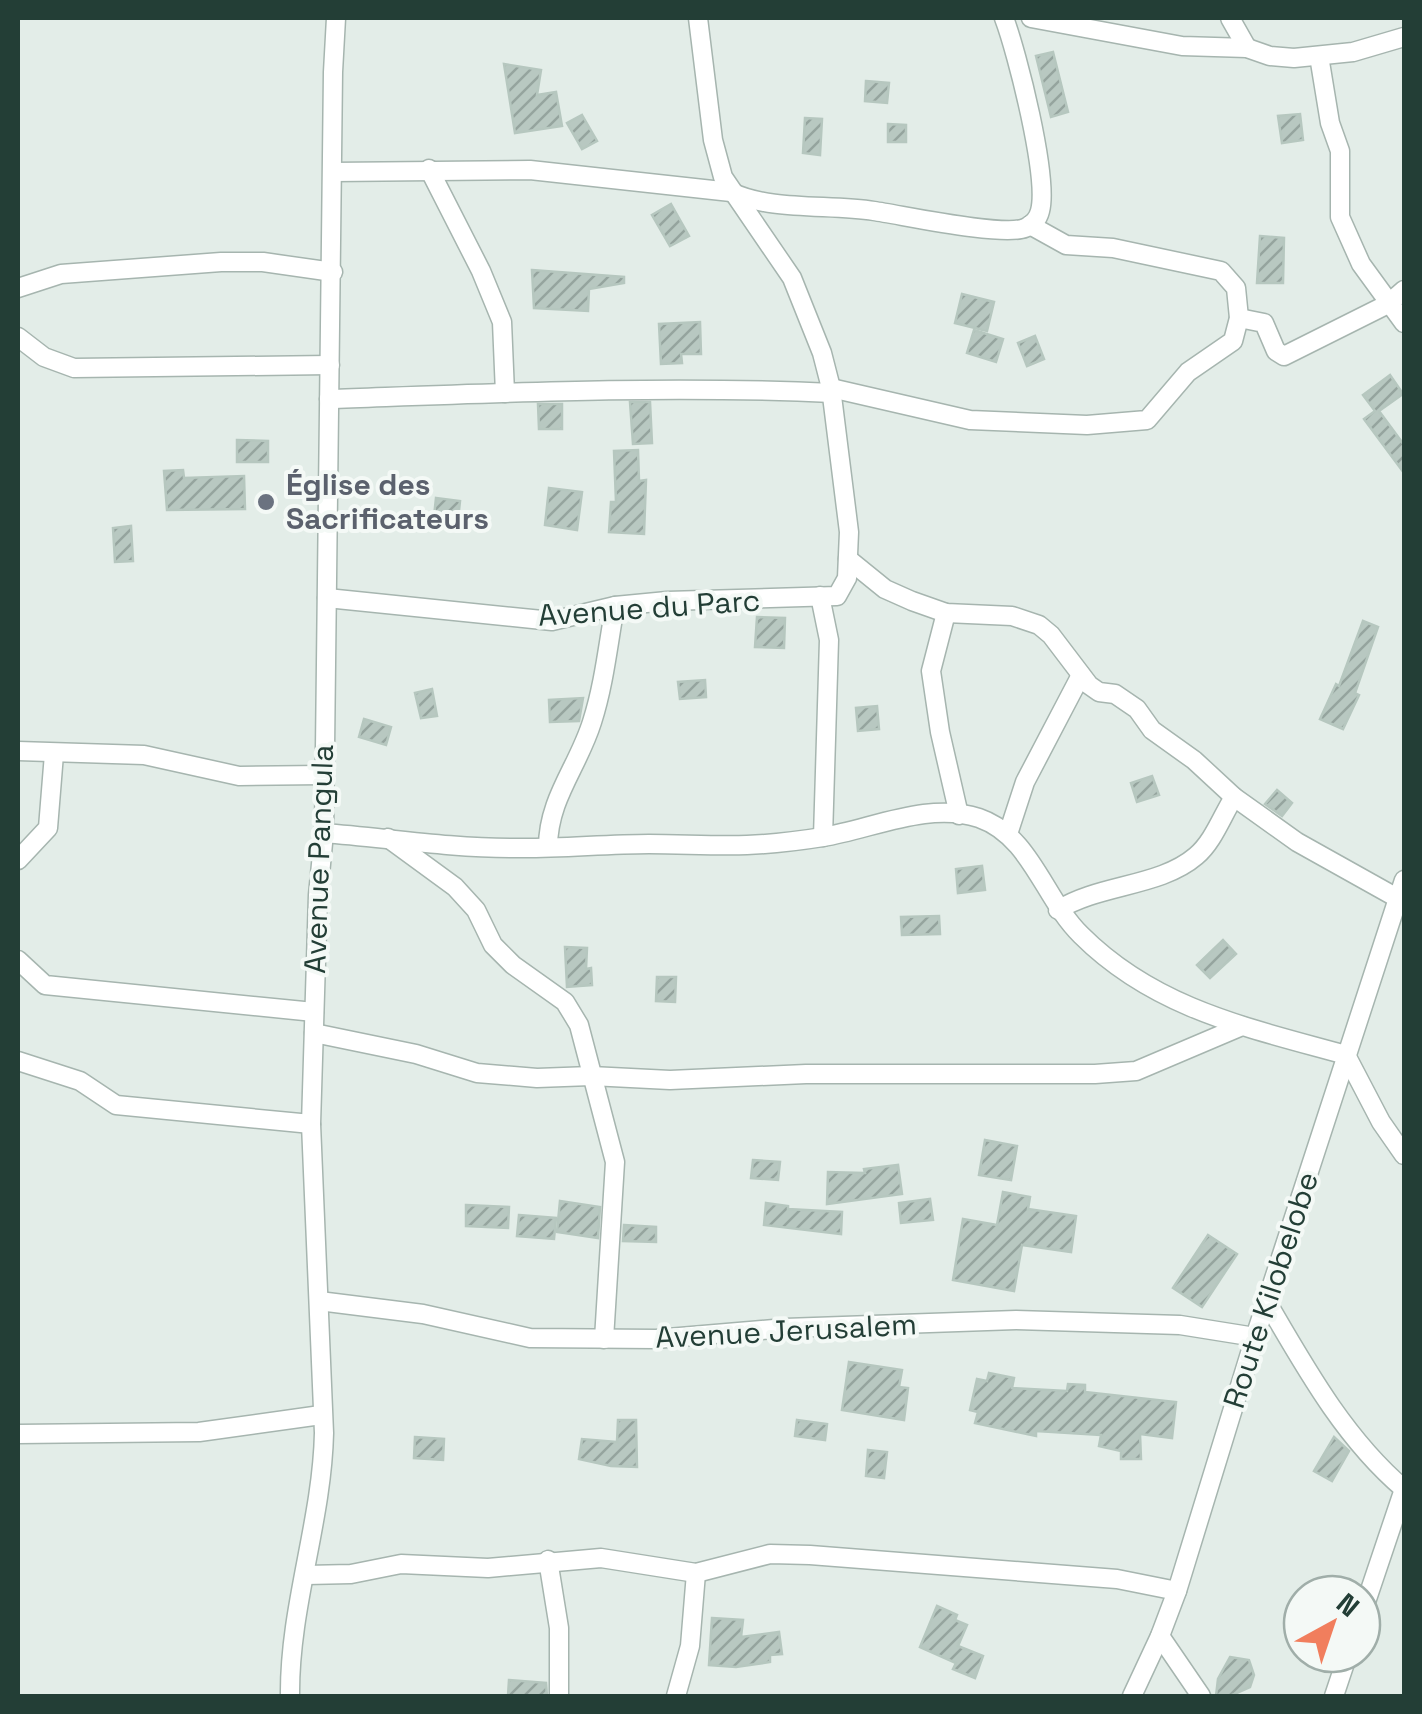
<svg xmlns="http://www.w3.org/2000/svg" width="1422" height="1714" viewBox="0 0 1422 1714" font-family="'Space Grotesk',sans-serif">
<defs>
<pattern id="building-hatch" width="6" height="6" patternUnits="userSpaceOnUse" patternTransform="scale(2.5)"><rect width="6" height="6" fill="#b8c8c1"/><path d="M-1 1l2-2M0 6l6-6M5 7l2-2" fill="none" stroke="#95a49e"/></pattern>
</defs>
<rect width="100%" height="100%" fill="#e3ede8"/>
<!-- building -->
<g fill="url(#building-hatch)" stroke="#b6c7bf" stroke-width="2.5">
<polygon points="1053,52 1068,112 1051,117 1036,56"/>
<polygon points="504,64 541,70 537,95 556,92 562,126 515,133"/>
<polygon points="866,81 889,83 887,103 865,101"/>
<polygon points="1300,114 1303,140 1282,143 1278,116"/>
<polygon points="582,115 597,141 582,149 567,123"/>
<polygon points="805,118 822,119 820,155 803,153"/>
<polygon points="888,124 906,125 906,142 888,142"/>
<polygon points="671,204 689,236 670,246 652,215"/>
<polygon points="1260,236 1284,238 1283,283 1257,283"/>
<polygon points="532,270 624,277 624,283 589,289 588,311 534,308"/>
<polygon points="962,294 994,302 987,331 955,323"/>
<polygon points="700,322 701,354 681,354 682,363 661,364 659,324"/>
<polygon points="974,330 1003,339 996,362 967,353"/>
<polygon points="1035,336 1044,359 1027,366 1018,343"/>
<polygon points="1390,375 1403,394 1379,411 1404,445 1404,473 1364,419 1375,411 1363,395"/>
<polygon points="630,402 650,402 652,443 633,444"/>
<polygon points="538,404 562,404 562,429 539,429"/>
<polygon points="237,440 268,441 268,462 237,462"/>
<polygon points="638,450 639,481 646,480 644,534 609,532 611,502 616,502 614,451"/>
<polygon points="183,470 184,478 244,476 245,509 167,510 164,471"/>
<polygon points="549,488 582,492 577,530 545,525"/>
<polygon points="436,498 460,501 457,529 433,526"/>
<polygon points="131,526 133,561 115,562 113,528"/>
<polygon points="757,617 785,618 784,648 755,647"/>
<polygon points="1363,621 1378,627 1355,693 1359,695 1343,729 1320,719 1336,684 1339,686"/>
<polygon points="705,680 706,697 680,699 678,682"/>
<polygon points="432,689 437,716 421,718 415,693"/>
<polygon points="583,698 579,721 550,722 549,700"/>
<polygon points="877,706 879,729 858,731 856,708"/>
<polygon points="364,719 391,727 386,745 359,737"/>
<polygon points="1152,776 1159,795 1137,802 1131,783"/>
<polygon points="1277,790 1292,803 1282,816 1265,804"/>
<polygon points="982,866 985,890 958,893 956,869"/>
<polygon points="939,916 940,934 902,935 901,917"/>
<polygon points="1223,940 1236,954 1210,978 1197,965"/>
<polygon points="565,947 587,948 586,969 591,968 592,985 567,987"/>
<polygon points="657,977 676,977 675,1002 656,1001"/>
<polygon points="985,1140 1017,1146 1011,1180 979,1175"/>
<polygon points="753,1160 780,1162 778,1180 751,1178"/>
<polygon points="898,1165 902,1194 827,1204 828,1172 865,1173 864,1169"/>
<polygon points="1003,1192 1030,1197 1028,1209 1076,1216 1071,1252 1022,1245 1014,1291 953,1280 963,1219 997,1225"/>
<polygon points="930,1199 933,1220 901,1223 899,1203"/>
<polygon points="560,1201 600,1207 598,1238 557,1232"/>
<polygon points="766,1203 788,1206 788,1209 842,1212 841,1234 764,1225"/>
<polygon points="466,1205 509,1207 508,1228 466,1226"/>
<polygon points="519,1215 556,1218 554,1239 517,1236"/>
<polygon points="624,1225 656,1227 656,1242 623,1241"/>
<polygon points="1208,1235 1237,1254 1202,1307 1173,1288"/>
<polygon points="849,1362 902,1370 899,1387 908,1388 904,1420 842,1410"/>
<polygon points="989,1373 1014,1378 1012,1388 1067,1391 1068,1384 1085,1385 1085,1392 1176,1402 1172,1438 1140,1434 1141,1459 1121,1459 1121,1451 1099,1446 1101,1435 1036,1431 1036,1436 975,1423 978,1412 970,1410 977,1379 987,1381"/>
<polygon points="618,1420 636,1420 637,1467 611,1466 579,1459 582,1439 617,1442"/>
<polygon points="797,1420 827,1424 825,1440 795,1436"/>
<polygon points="415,1437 444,1439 443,1460 414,1458"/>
<polygon points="1334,1437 1349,1451 1332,1481 1314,1471"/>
<polygon points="868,1450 887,1452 884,1478 866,1476"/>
<polygon points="937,1606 957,1615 955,1620 967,1625 958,1646 983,1656 975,1678 953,1669 956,1663 920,1647"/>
<polygon points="712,1618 743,1620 741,1637 779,1632 782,1654 770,1655 770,1662 736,1667 709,1665"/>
<polygon points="1230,1657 1249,1660 1254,1675 1250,1687 1230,1696 1216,1696 1218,1679"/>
<polygon points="509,1680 546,1683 547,1696 508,1696"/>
</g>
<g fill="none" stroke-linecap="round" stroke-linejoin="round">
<!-- street casing -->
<g stroke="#a6b5af" stroke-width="21">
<g id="street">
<polyline points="1031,18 1182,46 1247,48 1270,56 1294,58 1353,52 1404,37"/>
<polyline points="1230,18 1247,48"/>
<polyline points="1319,56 1330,123 1340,151 1340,217 1361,264 1404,323"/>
<polyline points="429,169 481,271 502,322 505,393"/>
<path d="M333 172 530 170 731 192C770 211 830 204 874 211 902 215 1003 237 1025 228 1032 225 1038 219 1040 211 1049 178 1017 52 1004 18"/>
<polyline points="18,288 61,274 221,262 263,262 333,272"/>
<polyline points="1239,318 1264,323 1276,351 1284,356 1388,304 1404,290"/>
<polyline points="18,337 44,357 74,368 330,365"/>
<polyline points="831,388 970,420 1087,425 1147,420 1188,372 1233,341 1239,318 1236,288 1221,271 1113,248 1066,245 1030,225"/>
<path d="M329 399C497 393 664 385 832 393"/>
<polyline points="848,559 885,589 912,601 946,613 1012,616 1039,625 1051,635 1089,685 1099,692 1115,694 1137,709 1152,730 1194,760 1234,797 1297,842 1399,899"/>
<polyline points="820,596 829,640 823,837"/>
<polyline points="327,598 552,621 615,606 667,601 837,596 847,578 849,532 831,388 822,353 792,278 723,177 713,140 698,18"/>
<polyline points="946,613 931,671 940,732 959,815"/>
<polyline points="18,751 144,755 239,776 323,775"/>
<path d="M324 833C387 838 450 848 513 848 558 849 604 844 649 844 682 844 715 846 747 845 772 844 798 841 823 837 872 829 929 801 979 818 1031 836 1044 899 1081 935 1155 1009 1249 1028 1346 1055L1381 1122 1404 1155"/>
<polyline points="1008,834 1025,782 1081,675"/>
<polyline points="388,838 455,887 476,910 493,945 513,965 565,1002 579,1025 615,1162 604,1339"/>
<path d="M548 847C548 799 578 767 592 722 604 685 608 645 615 606"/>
<polyline points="18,860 48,828 54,754"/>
<path d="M1058 910C1099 884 1160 887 1196 856 1213 842 1222 816 1234 797"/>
<polyline points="18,960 45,985 314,1012"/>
<polyline points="314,1033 416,1054 477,1073 537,1078 591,1076 670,1080 806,1074 1095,1074 1136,1071 1242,1026"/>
<polyline points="18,1061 80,1081 116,1105 311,1124"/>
<polyline points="319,1301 423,1314 530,1338 656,1339 785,1328 1016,1320 1180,1325 1255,1337"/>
<path d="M1267 1302C1306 1369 1345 1439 1404 1489"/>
<polyline points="18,1434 199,1432 321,1415"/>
<polyline points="548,1560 559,1628 559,1696"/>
<polyline points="306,1575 351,1574 401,1564 488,1568 601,1558 696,1573 770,1554 810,1555 1117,1579 1177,1591"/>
<polyline points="1362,1614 1404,1489"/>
<polyline points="1160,1636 1201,1696"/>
<path d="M290 1696C289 1607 322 1522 324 1433L311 1124 318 895 324 833 333 72 336 18"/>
<polyline points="676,1696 690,1646 696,1573"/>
<polyline points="1132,1696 1160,1636 1177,1591 1255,1337 1404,880"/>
<polyline points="1334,1696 1348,1654"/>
</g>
</g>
<!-- street -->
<use href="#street" stroke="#fff" stroke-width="18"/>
</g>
<!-- markers -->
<circle fill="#6b7280" stroke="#f4f9f6" stroke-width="4" cx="266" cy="502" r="10"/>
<g text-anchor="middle" stroke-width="8" stroke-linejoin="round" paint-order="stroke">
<!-- worship labels -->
<g font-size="30" font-weight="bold" fill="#5b616d" stroke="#f4f9f6" text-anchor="start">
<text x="286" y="495">Église des<tspan x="286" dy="34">Sacrificateurs</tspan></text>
</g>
<!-- street labels -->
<g font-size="30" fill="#233e36" stroke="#f4f9f6">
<text transform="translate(649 608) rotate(-4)" y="10">Avenue du Parc</text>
<text transform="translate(319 859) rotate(-88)" y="10">Avenue Pangula</text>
<text transform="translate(1271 1290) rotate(-72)" y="10">Route Kilobelobe</text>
<text transform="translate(786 1331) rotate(-3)" y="10">Avenue Jerusalem</text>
</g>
</g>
<!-- border -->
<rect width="1422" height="1714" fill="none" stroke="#233e36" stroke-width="40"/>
<!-- north arrow -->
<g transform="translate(1332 1624) rotate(40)"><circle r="48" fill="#f4f9f6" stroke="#a0aea9" stroke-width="2.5"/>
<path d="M0-8L18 38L0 25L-18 38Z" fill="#f17e5d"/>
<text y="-15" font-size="28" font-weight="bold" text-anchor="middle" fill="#233e36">N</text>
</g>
</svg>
